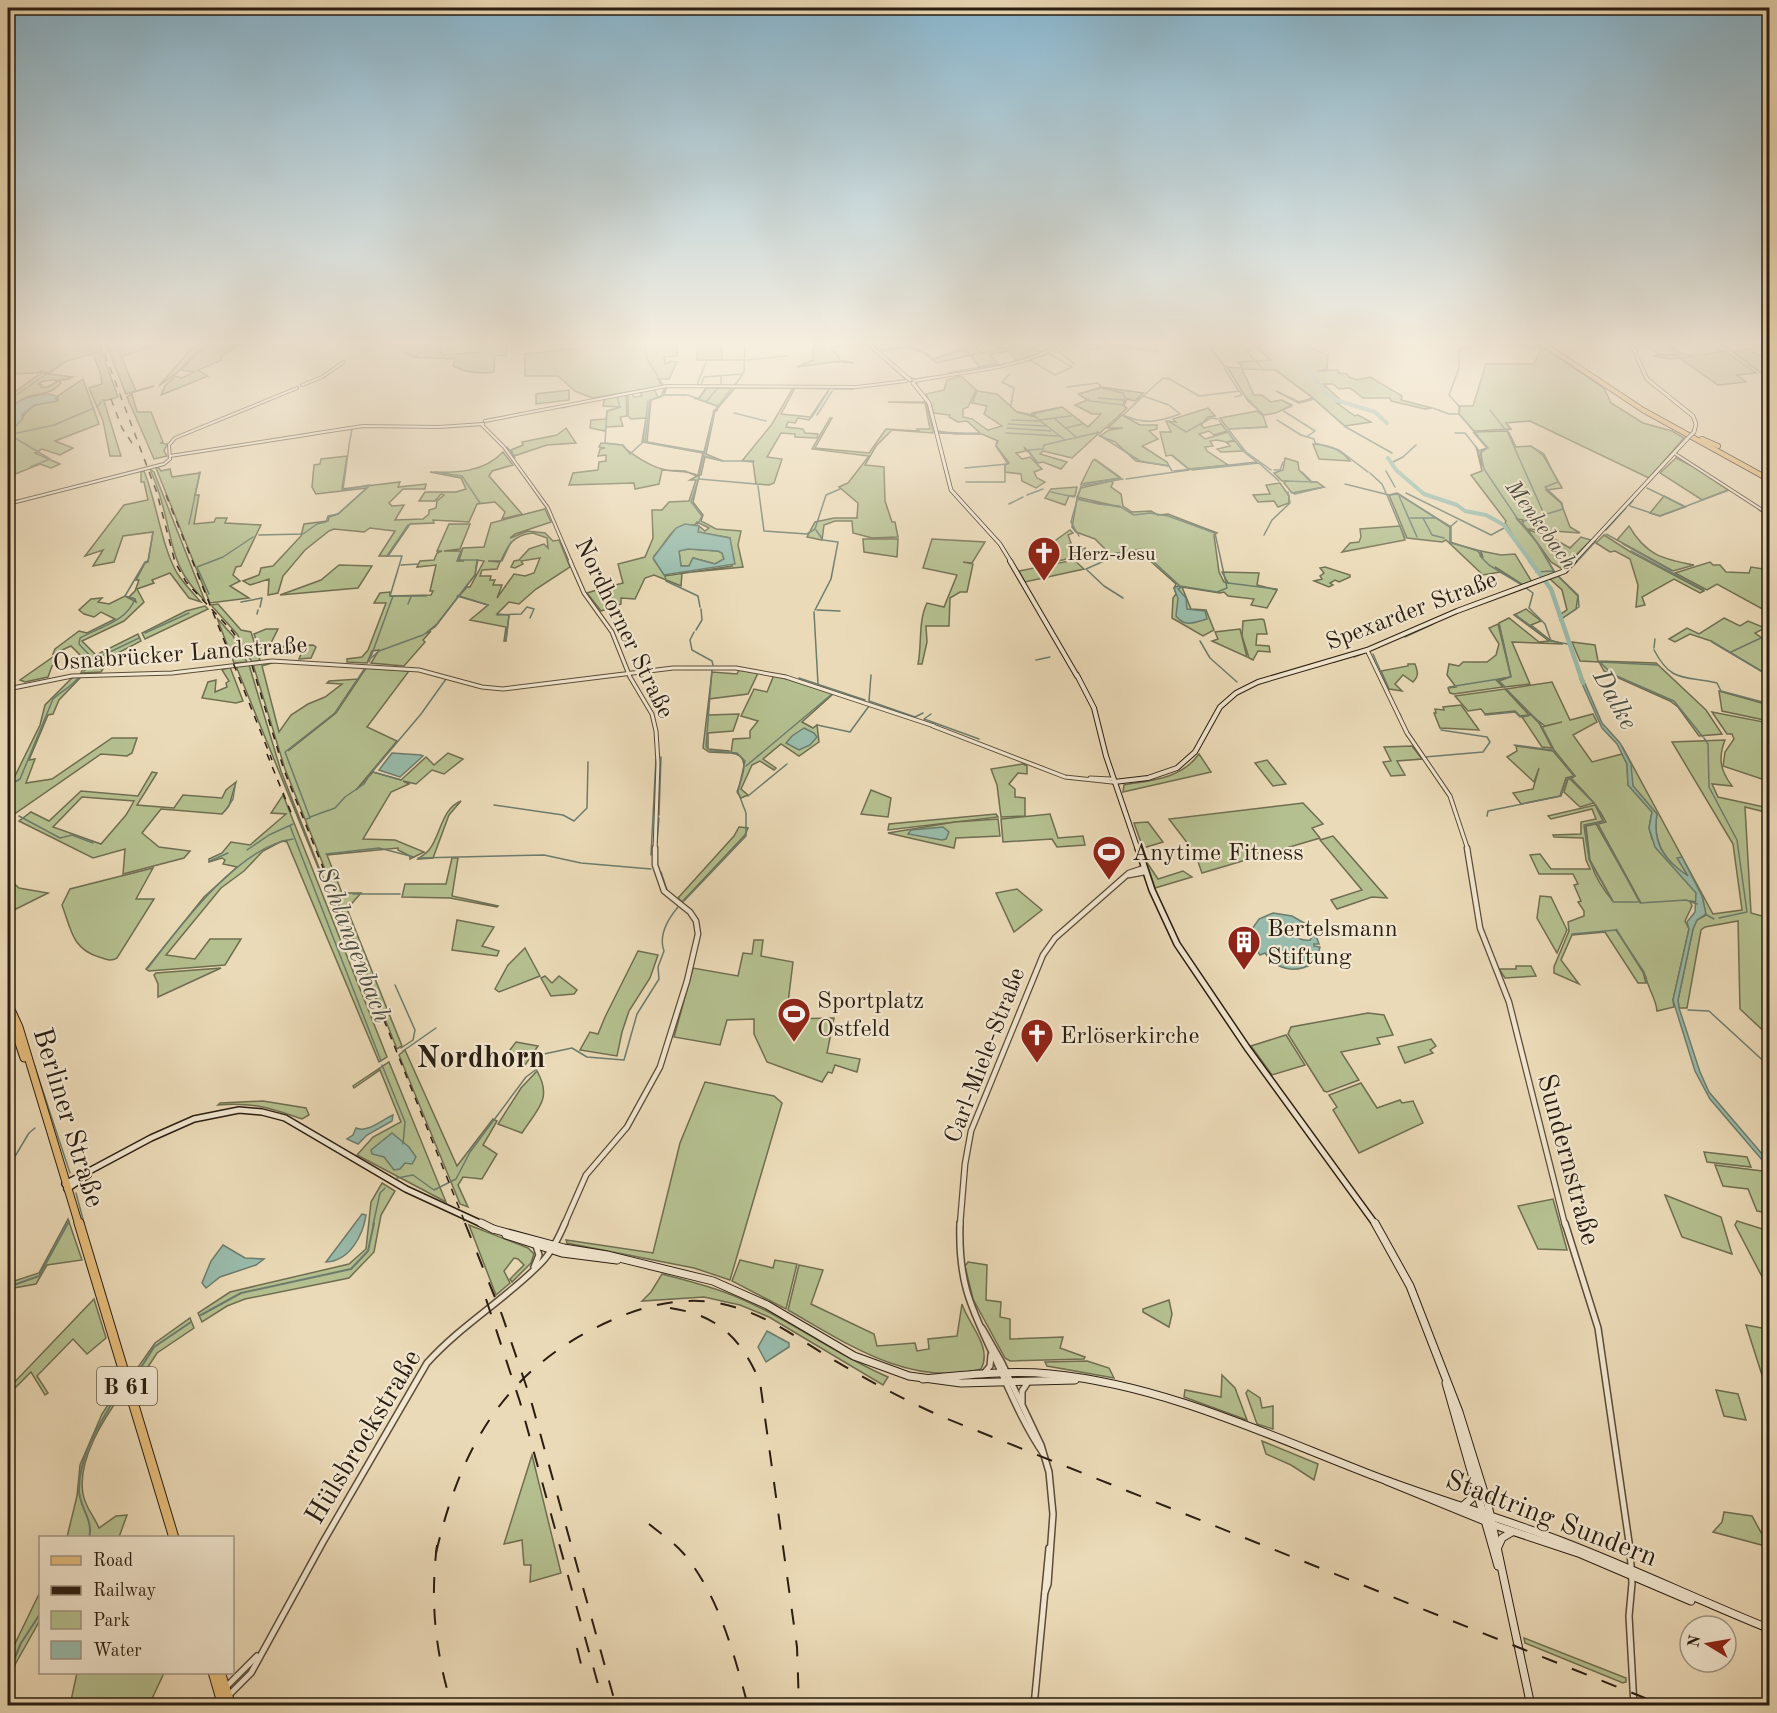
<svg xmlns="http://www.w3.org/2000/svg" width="1777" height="1713" viewBox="0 0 1777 1713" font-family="'Old Standard TT',serif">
<rect width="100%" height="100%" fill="#ebdab7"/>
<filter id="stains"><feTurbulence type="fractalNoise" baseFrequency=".00333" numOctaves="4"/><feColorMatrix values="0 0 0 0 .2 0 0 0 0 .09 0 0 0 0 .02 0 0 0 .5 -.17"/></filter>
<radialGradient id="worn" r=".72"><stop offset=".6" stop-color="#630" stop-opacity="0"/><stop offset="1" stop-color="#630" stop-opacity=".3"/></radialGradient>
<!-- green -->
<g fill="#b5c090" stroke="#6f6e50" stroke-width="1.5" fill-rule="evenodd">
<polygon points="15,341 98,341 118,397 104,401 121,456 110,456 103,421 89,388 102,384 101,375 93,354 67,361 49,373 41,371 37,373 8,374 8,347"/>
<polygon points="105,341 184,341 178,344 160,345 121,356 136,391 154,386 126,394"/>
<polygon points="198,341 213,341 195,353 178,372 159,386"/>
<polygon points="216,341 245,341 220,357 222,360 198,370 208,376 161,395 165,386 175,376 182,378 194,372 181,370 195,356"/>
<path d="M389 341H440L438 348 443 355 480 352 479 341H508L506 356 495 355 494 372C480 374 465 372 453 366L455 359 412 357Z"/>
<polygon points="576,341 670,341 670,345 677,345 677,356 664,357 665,364 671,361 677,362 669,379 658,379 662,386 592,398 575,391 558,376 525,376 525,354 580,348"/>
<polygon points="698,341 721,341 722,360 697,360"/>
<polygon points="818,341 861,341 831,348 839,357 839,360 854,363 834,362 797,367 813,360 813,349"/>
<path d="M868 341H885L888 344 911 341H906V346L927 354 934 359 965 349 971 342 982 353 988 352 997 363 979 367 971 355 936 363C917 343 904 346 880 352Z"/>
<polygon points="1102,341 1154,341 1158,352 1126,347 1125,344 1108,347"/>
<polygon points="1249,341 1341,341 1340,344 1326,345 1318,341 1305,345 1328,356 1327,369 1317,371 1338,370 1339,373 1347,374 1349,377 1357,380 1370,377 1402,396 1401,400 1432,408 1425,409 1391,401 1390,398 1363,398 1350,388 1339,389 1333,384 1323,384 1344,403 1337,403 1355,416 1358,415 1371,422 1345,426 1314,399 1299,403 1276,391 1299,402 1313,398 1276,370 1242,369 1254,395 1262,395 1271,402 1281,400 1292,405 1276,413 1264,415 1248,401 1227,367 1241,368 1242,366 1238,362 1271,360"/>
<polygon points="1534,341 1599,385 1605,390 1611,403 1643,423 1672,431 1684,438 1649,478 1530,421 1506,423 1511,429 1474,431 1459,414 1460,406 1473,406 1486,364 1534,364 1541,348"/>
<path d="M1644 341H1665C1686 362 1697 355 1725 351L1756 373 1737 375 1746 382 1718 385 1679 358 1669 359 1652 356 1677 355 1657 354Z"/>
<polygon points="1017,345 1044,352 1016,360 1008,351 992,354 990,352 1002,347 1006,349"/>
<polygon points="1748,349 1769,361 1769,375 1762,373 1733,352"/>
<path d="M41 373 73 377C62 384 49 376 38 384L42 385 41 387H48L58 381 61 383C48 399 28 391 17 403 13 408 12 413 8 418V397Z"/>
<polygon points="961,376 976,390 968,407 963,409 963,417 972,419 989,431 988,430 1002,426 984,414 987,406 972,403 977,391 997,394 1017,412 1036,417 1032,413 1062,407 1088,427 1101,414 1092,414 1075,405 1087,400 1079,394 1101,387 1143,393 1135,401 1127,399 1124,406 1127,408 1100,433 1097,432 1097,435 1072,458 1043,451 1040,454 1067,462 1061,469 1043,462 1038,463 1024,447 1026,451 1016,453 1022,459 1030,457 1042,469 1034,472 1037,478 1045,482 1036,488 1022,481 1021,474 1005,472 1005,465 1009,463 996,446 998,441 982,434 938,433 938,431 954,434 980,433 967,421 958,422 949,417 950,415 934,413 926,394 944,390 947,380"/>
<path d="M83 379 99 424 55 441 73 448 60 455 42 449 35 453 60 464 51 468 40 464 8 477V465L13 461 8 457V430C21 425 23 411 35 405 40 402 51 401 58 399L55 398Z"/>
<polygon points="706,388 735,388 717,409 717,406 694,398 699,398"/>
<polygon points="793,388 795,388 781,414 811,417 809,420 798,418 795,423 788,422 786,427 803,429 805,433 818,434 817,438 795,437 795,434 781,433 767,457 782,459 774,483 769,485 756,484 753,462 742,461 772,424"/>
<polygon points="654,389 658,397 661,396 664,389 666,389 664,395 687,395 665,395 651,400 647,442 704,452 714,410 718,410 715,411 706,454 723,461 705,457 701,475 698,475 703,453 642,442 646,418 631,419 628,416 628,394 632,393 634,397 642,396 640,391"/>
<polygon points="569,390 569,400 536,404 536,394"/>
<polygon points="132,394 137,412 151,412 163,442 160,443 167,444 164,451 167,456 154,459 127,397"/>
<polygon points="626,394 627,416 620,417 623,426 606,427 605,431 590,428 591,420 606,419 607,411 621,407 603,406 605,398"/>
<polygon points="888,402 926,402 933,431 933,433 892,430 876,446 865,465 884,467 885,501 892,522 895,522 898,537 872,538 853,533 852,521 835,521 824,525 822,540 807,537 815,522 834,518 857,518 858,503 839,487 848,483 869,456 812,449 830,418 832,418 815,448 869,453 886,429 919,431 917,429 930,429 925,403"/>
<polygon points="1208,408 1215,416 1208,417 1201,425 1204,428 1221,424 1227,431 1214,435 1209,431 1199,434 1205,439 1228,432 1234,440 1227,442 1235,441 1243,451 1221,452 1217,449 1230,446 1226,442 1217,440 1210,441 1213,446 1205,447 1207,451 1228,465 1189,469 1172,455 1166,456 1160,432 1171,432 1166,421 1176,422 1173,419"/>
<polygon points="1257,411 1263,416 1267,427 1228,429 1220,418"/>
<polygon points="1122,415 1140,425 1157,425 1157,429 1149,431 1158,439 1142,446 1167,462 1169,466 1136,461 1115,442 1100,436 1109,430 1123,428 1108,428"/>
<polygon points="566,428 576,443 547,445 514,456 511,450 523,445 522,442 557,435"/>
<path d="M1508 431 1516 447 1531 446 1543 455 1562 488 1546 490 1561 503 1570 527 1580 533 1527 529 1523 524V520L1517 519 1537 542 1555 573 1543 578C1529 560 1516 541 1505 523L1506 521 1471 475 1482 471 1476 446 1483 467 1481 452 1483 451 1481 450 1487 448 1473 432 1478 436 1475 432Z"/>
<path d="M601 443 622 445C629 453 650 466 662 469 675 473 685 469 699 476L693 502 703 515 701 521 716 529 741 531 738 545 743 567 682 573 681 586 654 575 645 578 635 599 621 598V604L601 611 587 593 600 589 605 600 612 598 608 587 623 583 618 564 645 557 653 538 652 510H662L669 502 689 501 696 480H690L697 476 685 471 662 470 659 484 635 489 634 483 569 485 573 473 598 470 599 462 606 461V455L598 456 600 449 605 448 599 447ZM697 522 709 528 705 531 699 526 698 532 730 538 732 566 665 576 654 560V556C669 540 671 522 695 525Z"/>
<path d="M1313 444C1328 445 1340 448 1350 461L1319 459Z"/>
<path d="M503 452 513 465 492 471 489 476 522 514 502 519 505 512 495 502 477 504 469 522 433 520 434 523 410 524 388 556H379L395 531 370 528 364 532 334 529 329 531 305 550 283 576 278 593 268 595 269 579 250 585 243 581 259 575 261 568 273 566 301 536 304 524 328 521 329 517 338 514 367 488 316 494 312 487 314 465 320 464 321 459 347 456 342 489 400 482 398 487 426 484 425 489H403L389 503 392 506 404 505 395 520 423 519 429 514V510L436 508 437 501 444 495 441 494 435 501H419L425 492H456L466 489 461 478 430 472C458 473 484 472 503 452Z"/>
<polygon points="1285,458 1298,462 1299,470 1311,482 1317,482 1324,487 1292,493 1284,483 1287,481 1282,481 1274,473 1283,470"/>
<polygon points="1676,458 1694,467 1728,490 1702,500 1660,473"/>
<polygon points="1093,460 1095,460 1120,478 1081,484"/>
<polygon points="158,467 161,471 170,469 172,477 200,473 195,495 199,495 194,524 214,522 216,518 227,518 225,523 261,525 241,566 236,567 233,575 240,581 230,586 249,598 210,603 156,468"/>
<path d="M150 469 154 472 205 601C171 568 174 545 162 503 159 492 155 481 150 469Z"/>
<path d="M144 471C157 503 161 545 177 573 184 584 193 593 201 602L189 598 170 573 152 580 154 583 137 589 144 602 124 621 82 641 96 655 138 634 141 641 110 657 101 672 81 673 86 661 71 646 53 654 55 649 79 631 87 633 115 619 101 612 94 617 84 614 79 610 91 599 102 598 98 602 109 604 125 596 136 602 135 599 129 597 135 591 139 580H136L145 563 148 562 153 532 123 536 114 562 93 566 103 550 85 556 124 505 148 500 144 482H141V472Z"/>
<path d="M1111 481 1113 483 1111 487 1121 494 1123 506 1132 512 1151 511 1158 515 1168 514 1217 533 1214 535 1219 572 1224 582 1228 583 1222 572 1259 573 1257 585 1277 590 1267 608 1251 605 1254 599 1228 596 1224 592 1220 593 1182 587 1191 609 1206 610 1214 630 1203 636 1172 618 1173 598 1176 594 1174 588 1176 584 1139 551 1111 555 1095 539 1076 532 1072 527 1077 499C1092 503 1105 504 1120 507L1077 497 1081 488Z"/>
<polygon points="1280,483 1289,496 1289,503 1278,507 1274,501 1258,502 1253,495 1270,494 1266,485"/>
<polygon points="1077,487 1075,496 1069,496 1065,505 1045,498 1051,489"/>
<polygon points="1397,493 1450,527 1450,542 1478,551 1483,558 1481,551 1501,555 1515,554 1532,582 1523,585 1495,567 1512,578 1500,572 1483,575 1446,540 1442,542 1407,538 1389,495"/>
<polygon points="1664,496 1685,507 1660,516 1650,513"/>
<path d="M545 509 551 522 515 534 510 538 528 531 545 533 553 541 559 540 570 567 536 589 519 604 509 602 497 614 509 615 506 641H504L506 627 470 620 488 605 459 596 467 587H470L484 561 477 560 475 575 437 624 426 633 431 631 423 640 425 642 404 666 371 663 379 650 372 651 367 663 347 662V659L362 657 368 650 386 603H374L380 593 390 592V596L431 595 433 591H430L436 565 417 567 420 561 434 560 437 553 442 551H437L449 524H470L460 549 444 551H461L457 561H464L459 560 463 548 484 547 491 523ZM533 533 547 538 548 548 544 544 529 549 519 560 514 561 511 567 515 568 523 564 521 561 540 558 534 573 525 576 514 574 497 598 502 585H493L495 580H490L491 576H480L482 570 497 569 500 562 488 561H501C508 545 513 535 533 533Z"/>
<polygon points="1400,526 1405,540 1342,552 1350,543 1359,542 1361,537 1360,529"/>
<path d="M1629 526C1646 555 1662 559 1694 565L1673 571 1617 540Z"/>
<polygon points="1070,530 1073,533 1068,535 1071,543 1067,545 1073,551 1085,548 1085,550 1071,558 1049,563 1052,543"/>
<polygon points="1528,530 1549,536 1570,548 1581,537 1591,540 1562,569 1551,562"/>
<polygon points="1604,535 1629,551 1704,591 1700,593 1674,579 1642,597 1645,605 1636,607 1638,585 1630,559 1615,551 1610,552 1596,543"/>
<polygon points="863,539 898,539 897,557 864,552"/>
<path d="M932 539 985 542 972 563 963 562 973 564 967 592H960L950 598 949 626H926L927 642 922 664H918C922 645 918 621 927 603L944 607 957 575 923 568Z"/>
<polygon points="688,549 718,551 722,553 724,559 715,564 693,558 689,566 681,566 679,551"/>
<polygon points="1074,560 1084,569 1025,582 1019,571"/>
<polygon points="1710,562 1713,565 1720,565 1726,572 1749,573 1751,567 1769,570 1769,610 1766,611 1717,584 1707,590 1675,573"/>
<polygon points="339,565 372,566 358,588 280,595 321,580"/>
<polygon points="1325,567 1350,575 1350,577 1339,582 1335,580 1330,583 1333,585 1329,587 1314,581 1322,579 1320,576 1324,573 1320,568"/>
<polygon points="1558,576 1578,596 1576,609 1561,619 1559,615 1567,610 1562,590 1550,579"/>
<polygon points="218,604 241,630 251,632 260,660 252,662 237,634 211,605"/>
<polygon points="205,606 208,609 145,639 142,633 186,611"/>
<polygon points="1526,609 1541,621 1531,625 1550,640 1563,644 1512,642 1530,684 1505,687 1499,681 1510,677 1496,680 1503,687 1454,694 1450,693 1448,688 1456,687 1447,675 1449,664 1459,666 1463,662 1487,662 1496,655 1499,644 1489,628 1498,624 1511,677 1499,623 1509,618 1539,642 1549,641 1514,615"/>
<polygon points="217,618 233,636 247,662 234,663"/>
<polygon points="1724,618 1740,626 1748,621 1765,628 1755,633 1769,643 1769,676 1711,641 1690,634 1675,642 1669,639 1687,628 1699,634"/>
<polygon points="1262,619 1264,620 1267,634 1257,634 1256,645 1269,646 1270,652 1258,651 1253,660 1249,658 1242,636 1243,621"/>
<polygon points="266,629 278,629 269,647 313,645 316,647 311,658 299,659 304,647 259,648 254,634"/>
<polygon points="1240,629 1247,657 1212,641 1218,639 1215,632"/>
<polygon points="1572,642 1595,645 1598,661 1656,663 1706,710 1722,734 1699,736 1678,707 1670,701 1612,675 1604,671 1599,662 1580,661"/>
<polygon points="53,657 59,662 52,666 48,677 25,682 20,680"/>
<polygon points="275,662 262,666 279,732 291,715 308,704 325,697 342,684 327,683 329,681 358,679 335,713 288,751 336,713 366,668 409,671 367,727 397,741 356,790 373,772 401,780 426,757 434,765 448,753 463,759 444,774 432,770 416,784 403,781 409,784 391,792 363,839 395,840 424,852 410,859 410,856 398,850 398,848 327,855 342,893 361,893 347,909 402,1046 397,1049 285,769 253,664"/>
<path d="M1408 664H1415C1418 672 1419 676 1413 682L1403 675 1395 684 1402 691 1389 689 1381 671 1408 666Z"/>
<polygon points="249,665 281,771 342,926 236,666"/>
<polygon points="230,667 243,701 236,703 202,698 208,682 216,680 215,692 227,687 226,683 229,681 222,670"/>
<polygon points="739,670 758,673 748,694 709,699 708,715 739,714 733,731 708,733 708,749 729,751 729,753 709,752 703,748 712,672 737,674"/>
<path d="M774 675 833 694 802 722 813 728 817 725 819 742 799 756 781 744 763 759 776 768 774 770 760 761 752 765 741 789 748 795 741 798 737 792C741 779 753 755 731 753L733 739 750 738V731L758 721 741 716 754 689 767 692Z"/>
<polygon points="73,677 81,677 59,700 53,714 48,715 29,760 35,759 26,783 52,779 112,738 137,738 132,753 127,756 101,754 10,817 8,817 8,781 13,780 40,725 45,705"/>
<path d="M1552 682 1570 720 1593 714 1597 722 1573 735 1592 762 1622 754 1627 764 1628 785 1652 812 1649 828 1652 839 1696 892V902L1690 901 1692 906 1685 921 1689 929 1673 1000 1674 1007 1657 1011C1656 998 1648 989 1646 977L1616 929 1643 972 1646 983H1638L1605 932 1572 935 1561 960 1579 984 1554 973V967L1569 931 1568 922 1584 916V911L1578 902 1581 901 1574 885 1578 884 1573 874H1539L1530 855 1540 854 1551 869H1590L1586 860 1583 838 1554 837 1553 835 1581 834V822L1596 819 1592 809 1551 819 1548 816 1595 805 1603 821 1584 825C1588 857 1591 876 1613 901L1590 860 1586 826 1596 824 1641 903 1598 824 1606 822C1597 804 1584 792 1571 778L1575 776 1554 750 1542 727 1562 722 1545 726 1532 716 1539 723 1552 748 1542 747 1522 717 1531 715 1506 689Z"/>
<polygon points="1505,689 1529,715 1520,716 1515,711 1485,714 1481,709 1468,711 1455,696"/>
<polygon points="1719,691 1769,705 1769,721 1722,711"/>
<polygon points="1461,705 1479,730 1440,728 1434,713 1436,713 1435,709 1444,710 1443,707"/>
<polygon points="1712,712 1769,723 1769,789 1768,781 1723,766 1725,752 1734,739 1732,734 1727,734"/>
<path d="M1725 740C1718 758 1720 770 1732 786L1712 784 1718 797 1769 808V813L1745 807 1751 913 1769 918V1036L1740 1009 1738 921 1705 927 1701 930 1687 1008H1679L1678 1000 1693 929 1697 920 1706 915 1702 896 1682 858 1689 877C1665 862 1652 841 1657 814L1633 786 1622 746 1713 914 1742 910 1733 844 1672 742Z"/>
<polygon points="1412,746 1422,759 1397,761 1405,775 1391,776 1383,762 1391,761 1384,747"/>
<polygon points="1516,746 1553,751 1574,776 1566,778 1560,796 1521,804 1513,793 1533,789 1539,768 1534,782 1507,757 1517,751"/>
<path d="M1199 754 1211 772 1123 792 1124 785C1152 780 1181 779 1199 754Z"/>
<polygon points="1267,760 1286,784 1273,786 1255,763"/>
<polygon points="1023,764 1027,766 1027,774 1018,773 1009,784 1015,789 1015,797 1025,798 1025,816 1001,817 997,785 991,769"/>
<path d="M152 772 157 773 137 805 174 808 183 795 222 798 226 790 236 782 229 806 222 814 161 809 142 833 159 847 190 851 184 858 123 874 125 849 93 858 19 821 31 812 49 821 81 791 138 796ZM82 797 134 801 126 815 101 844 53 827Z"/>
<polygon points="1568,779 1570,779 1594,803 1580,807 1564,792"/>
<polygon points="871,790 891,798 888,817 861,814"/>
<polygon points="283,795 387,1057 379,1062 287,842 282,841 263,851 244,871 221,888 166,955 195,959 210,939 241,939 225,965 149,971 146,969 204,897 237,867 223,864 225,860 222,858 209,862 209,859 222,853 231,842 250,845 286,814 271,813"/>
<path d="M461 801 449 815 433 858 418 859C421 856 426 854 429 850 441 835 441 809 461 801Z"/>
<polygon points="1303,803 1323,824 1312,828 1320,838 1202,873 1195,853 1169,819"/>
<polygon points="996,814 998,817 888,830 889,824"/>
<polygon points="1050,814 1058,838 1083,836 1085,845 1057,847 1052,839 1003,842 1001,819"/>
<polygon points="998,819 1000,836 956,838 954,848 888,833 955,822"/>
<polygon points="1148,822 1163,842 1143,848 1134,823"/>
<polygon points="739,827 748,828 745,835 682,902 678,898 734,836"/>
<polygon points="1333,836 1387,898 1372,897 1337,909 1331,900 1362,890 1320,840"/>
<polygon points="452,858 458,858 452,896 498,906 497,907 450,898 402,897 405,884 446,884"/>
<polygon points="1146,861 1158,879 1183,871 1192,877 1155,888"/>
<path d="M153 868 136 899H154L117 958C110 962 106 959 99 957 72 949 71 929 62 905L70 889Z"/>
<polygon points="8,878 19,888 48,893 8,913"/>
<polygon points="1017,889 1042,910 1014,932 996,893"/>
<polygon points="1540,896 1551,897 1567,930 1557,953 1537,918"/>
<polygon points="457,920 494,927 482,946 499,951 497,956 452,950"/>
<polygon points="754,940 763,940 761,956 793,962 786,1019 834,1018 827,1053 860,1059 857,1072 835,1065 832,1073 828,1072 822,1082 767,1062 754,1034 754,1019 727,1020 720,1045 674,1037 693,968 738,976 743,953 752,954"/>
<polygon points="525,948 540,976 499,992 495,989 508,965"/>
<polygon points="638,951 658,955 650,978 629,1011 622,1032 617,1056 580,1050 590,1032 598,1034 605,1017"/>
<polygon points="1516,966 1531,966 1536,976 1505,978 1499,969 1516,969"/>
<polygon points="221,968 158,997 158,984 154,975 156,973"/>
<polygon points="545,976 552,983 559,976 577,990 574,994 551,996 541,978"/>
<polygon points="1368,1013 1384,1015 1393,1035 1377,1038 1380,1044 1341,1052 1359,1080 1327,1092 1324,1091 1288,1034 1291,1027"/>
<polygon points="1286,1035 1305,1065 1272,1075 1251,1046"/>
<polygon points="1431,1039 1436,1046 1430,1050 1433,1053 1405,1063 1398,1047"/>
<polygon points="516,1042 538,1046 525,1065 506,1055"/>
<polygon points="405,1050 457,1166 493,1119 497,1121 483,1145 497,1154 482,1179 463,1177 458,1185 468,1207 460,1204 399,1055"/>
<polygon points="389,1062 446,1202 357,1155 373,1137 401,1122 380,1070 354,1088 353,1086"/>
<path d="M537 1071C553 1099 537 1109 522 1133L498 1124 521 1088Z"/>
<polygon points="705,1082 774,1096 782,1103 730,1280 694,1268 567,1243 566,1240 653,1253 680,1143"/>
<polygon points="1361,1083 1377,1108 1400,1100 1402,1103 1413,1101 1423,1123 1359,1153 1333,1110 1337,1107 1329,1095"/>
<path d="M263 1101 306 1108 309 1115 302 1119C271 1108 252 1102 218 1105L220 1103Z"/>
<polygon points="1704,1152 1747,1157 1751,1167 1707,1162"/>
<polygon points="1715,1165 1762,1171 1769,1189 1769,1213 1757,1211 1748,1189 1723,1186"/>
<polygon points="382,1183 395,1191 381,1215 374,1252 349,1278 245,1299 227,1306 202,1322 198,1313 230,1292 349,1264 366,1249 371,1202"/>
<polygon points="1665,1195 1721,1217 1732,1254 1682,1237"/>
<polygon points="1553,1199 1567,1250 1538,1249 1518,1206"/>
<polygon points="68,1219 82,1260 47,1265 36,1284 8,1289 8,1283 39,1273"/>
<polygon points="1737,1221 1769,1231 1769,1290 1735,1225"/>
<polygon points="469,1225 528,1248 534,1254 531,1263 512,1282 510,1279 524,1265 518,1259 514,1258 504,1271 510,1283 496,1295"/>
<polygon points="740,1260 773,1268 775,1260 797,1264 786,1309 732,1281"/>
<polygon points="968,1262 987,1265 986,1300 1001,1302 1000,1317 1010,1319 1010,1339 1063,1337 1060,1348 1085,1357 1084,1359 1010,1361 1005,1358 973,1299 965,1266"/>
<path d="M799 1265 823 1270 811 1304 874 1334 877 1346 915 1343 917 1351 929 1349 928 1339 957 1336 962 1304C968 1324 993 1347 981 1369 910 1388 846 1343 788 1310Z"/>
<path d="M662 1274C685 1280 710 1286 732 1295 787 1317 834 1354 888 1377L883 1385 769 1317 740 1305 704 1297 642 1301 651 1292Z"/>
<polygon points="94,1299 106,1338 87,1354 73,1339 37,1376 48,1393 45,1395 31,1372 8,1395 8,1389"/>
<polygon points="1169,1300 1172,1314 1169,1327 1143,1312 1143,1309"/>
<polygon points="190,1318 194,1328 157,1353 135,1387 131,1377 155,1343"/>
<polygon points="1746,1325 1767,1329 1769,1326 1769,1397"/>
<polygon points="1087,1361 1109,1368 1114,1378 1047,1366 1045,1362"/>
<polygon points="1222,1375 1235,1388 1247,1420 1184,1397 1185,1390 1221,1397"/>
<path d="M120 1386 122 1394C103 1419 77 1461 83 1494 85 1507 94 1516 99 1528L116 1516 127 1515 119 1537H67L77 1496 80 1465 102 1414Z"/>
<polygon points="1248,1390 1260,1398 1262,1408 1273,1406 1273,1429 1257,1424 1246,1393"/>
<polygon points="1716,1390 1738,1394 1746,1420 1724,1416"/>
<polygon points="1262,1441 1318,1464 1314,1480 1291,1465 1266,1454"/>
<polygon points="532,1455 561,1573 530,1582 531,1565 524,1565 522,1540 504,1544"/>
<polygon points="1724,1512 1752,1516 1769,1547 1713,1532 1722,1522"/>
<polygon points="40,1592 40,1620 8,1677 8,1658"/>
<polygon points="1524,1638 1626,1678 1626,1682 1623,1683 1525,1643"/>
<polygon points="77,1673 77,1672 164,1673 149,1705 70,1705"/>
</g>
<!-- water -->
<g fill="#99bbab" stroke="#6c7c6d" stroke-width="1.5" fill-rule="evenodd">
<path d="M50 394 58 397 55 399 58 401 35 405 22 415 23 418 17 425 8 430C7 403 21 396 50 394Z"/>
<path d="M685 524 699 526 698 532 730 538 735 564 664 575 653 558 676 528ZM688 549 718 551 722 553 724 559 715 564 693 558 689 566H681L679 551Z"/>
<path d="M1178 586 1182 587 1178 589 1186 598 1187 609 1205 611 1207 619C1195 622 1185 628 1176 616L1178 598 1174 588Z"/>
<path d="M1580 679H1583L1602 723 1620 743 1631 764 1633 786 1657 814C1652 843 1664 860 1688 876L1677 858 1682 857 1702 896 1706 914 1697 920 1693 929 1678 1000 1679 1008 1700 1072 1709 1092 1769 1162V1168L1710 1099 1695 1071 1673 1000 1689 929 1687 922 1695 912 1696 893 1655 847 1649 828 1652 812 1628 785 1627 764 1617 744 1602 728Z"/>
<polygon points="804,728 814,733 817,737 810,745 799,750 786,743 792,736"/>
<polygon points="392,753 421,755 423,756 400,777 379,770"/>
<polygon points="943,827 949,832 946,839 942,840 908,834 911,830"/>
<path d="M1273 913 1292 916 1306 924 1294 929C1294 938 1302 941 1310 940L1315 933 1319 944H1314V946L1320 947 1317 958 1312 964C1294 974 1276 969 1265 953L1260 955 1253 945 1251 936 1256 935 1252 929 1259 919Z"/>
<path d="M393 1115 392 1121 367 1135 358 1144 347 1139 353 1135 356 1128C367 1133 380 1121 393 1115Z"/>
<polygon points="392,1133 409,1147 416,1157 412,1164 405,1163 400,1169 394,1170 384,1157 372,1154 371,1150"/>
<path d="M362 1214 366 1215C363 1235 350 1261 326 1262Z"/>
<polygon points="223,1245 245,1258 264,1259 256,1265 220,1277 206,1288 202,1283 211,1261"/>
<polygon points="767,1331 789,1343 789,1347 766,1362 758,1347"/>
</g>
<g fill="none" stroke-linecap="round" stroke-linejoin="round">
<!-- stream-far1 -->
<g stroke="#6c7c6d" stroke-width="1.5">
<polyline points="645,341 647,359 663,385"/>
<polyline points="721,341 722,358"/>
<polyline points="740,341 745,345"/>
<polyline points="959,341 979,366"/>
<polyline points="1046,341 1048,345 1055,348"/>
<polyline points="1090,341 1097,348"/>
<polyline points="1121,341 1126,347"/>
<polyline points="1205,341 1225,367"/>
<polyline points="1456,341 1462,342 1464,346"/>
<polyline points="1488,341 1459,350 1459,368 1449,395 1459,406 1459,414 1488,448 1480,452 1484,469 1517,518 1538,544 1555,573 1578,595 1579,607 1560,620"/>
<polyline points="1531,341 1538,347"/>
<polyline points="1663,341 1680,358 1692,357"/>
<polyline points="1716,341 1731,351"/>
<polyline points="88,342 92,352"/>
<polyline points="1488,342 1538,348"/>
<polyline points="133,344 146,347 183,341"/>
<polyline points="1084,346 1088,350 1107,347"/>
<polyline points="1243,347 1263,369"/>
<polyline points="117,348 129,346 136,341"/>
<polyline points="602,350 605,341"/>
<polyline points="1058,350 1074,364"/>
<polyline points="1037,351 1044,352"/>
<polyline points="196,353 213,341"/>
<polyline points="989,353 998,363"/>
<polyline points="1735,354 1746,362"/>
<polyline points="972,355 982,353 980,351"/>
<polyline points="413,357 429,348"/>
<polyline points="882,358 886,361"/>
<polyline points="934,359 965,347"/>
<polyline points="698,360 706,360"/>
<polyline points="746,360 787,356"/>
<polyline points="1014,360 1024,358"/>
<polyline points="1030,360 1055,375 1072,367 1050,354 1037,357"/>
<polyline points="887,362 889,364"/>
<polyline points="1240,362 1272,360"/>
<polyline points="1747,363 1752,367"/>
<polyline points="892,367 895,370"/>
<polyline points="980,368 1005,364"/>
<polyline points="1224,368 1239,391"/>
<polyline points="1754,368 1761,373"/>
<polyline points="896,371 900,374"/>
<polyline points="1276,371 1314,399 1342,424"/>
<polyline points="960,372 978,369"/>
<polyline points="948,373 997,364"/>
<polyline points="1010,374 1002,382 1014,388 1012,398"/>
<polyline points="901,375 905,379"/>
<polyline points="1764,375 1770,376"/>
<polyline points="721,376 721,385"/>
<polyline points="907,376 915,379 928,377"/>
<polyline points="1168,378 1199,396 1240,391"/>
<polyline points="919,381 916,385 932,406"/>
<polyline points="697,385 707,360 744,360"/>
<polyline points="701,385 704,377 742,374"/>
<polyline points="735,385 744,372 745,343 771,343 770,341"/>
<polyline points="1067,387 1098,383 1102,388 1123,393 1125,397 1123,405 1090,401 1078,394 1101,388"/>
<polyline points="734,388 793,388"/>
<polyline points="795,388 830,389"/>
<polyline points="665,389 661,397 650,400 645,442 705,453"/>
<polyline points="706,389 699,399 718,406"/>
<polyline points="833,389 854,389"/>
<polyline points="1278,392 1299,403 1313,399"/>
<polyline points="130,393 152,387"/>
<polyline points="663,395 688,395 699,399"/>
<polyline points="617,396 620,407 607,411 605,443 623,445 630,454 643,442 648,401"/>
<path d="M1143 396 1169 405 1180 414C1158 422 1145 425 1123 415Z"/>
<polyline points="1143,396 1163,378 1168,379"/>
<polyline points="1245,396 1263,415"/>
<polyline points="1235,397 1242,395 1240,392"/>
<polyline points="1098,398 1124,400"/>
<polyline points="102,400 105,400"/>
<polyline points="1136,400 1139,397"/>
<polyline points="1282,400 1292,406 1282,410 1315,431 1308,436"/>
<polyline points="706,402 717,389"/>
<polyline points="8,403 9,400 64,362 97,352"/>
<polyline points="1011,405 1012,399"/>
<polyline points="97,407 101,402"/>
<polyline points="562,408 570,406"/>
<polyline points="1433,408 1449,414 1458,414"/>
<polyline points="1490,410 1504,428"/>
<polyline points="1018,412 1033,415 1065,440"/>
<polyline points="734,413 766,421"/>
<polyline points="1033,414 1058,408"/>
<polyline points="817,415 832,391"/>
<polyline points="811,416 828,391"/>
<polyline points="812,417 829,390"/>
<polyline points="1055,419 1076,437"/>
<polyline points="1012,420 1041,421"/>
<polyline points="1039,420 1071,416"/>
<polyline points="1219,420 1227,431"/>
<polyline points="1277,420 1301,435 1314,439 1315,443 1339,450 1368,472"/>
<polyline points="1168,421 1186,432 1211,418 1218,419"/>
<polyline points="1008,424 1046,426"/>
<polyline points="1344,426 1392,453"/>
<polyline points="1267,427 1228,429 1246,452 1271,470"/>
<polyline points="1007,428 1051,431"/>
<polyline points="1066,428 1082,424"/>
<polyline points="1500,430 1506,429"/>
<polyline points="1507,431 1544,514"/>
<polyline points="939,432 981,434"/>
<polyline points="1228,432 1234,440"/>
<polyline points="1006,433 1059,436"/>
<polyline points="1455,433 1465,433 1480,452"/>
<polyline points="8,435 54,425 94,408"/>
<polyline points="10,435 50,459 30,467"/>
<polyline points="1762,440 1770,439"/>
<polyline points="349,445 352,429"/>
<polyline points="1238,445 1243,450"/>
<polyline points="349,446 343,490 369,485"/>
<polyline points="507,447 515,458"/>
<polyline points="1171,455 1187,468"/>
<polyline points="704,456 723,461 754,461"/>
<polyline points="1676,457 1689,464"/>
<polyline points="1095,459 1120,477"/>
<polyline points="1037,463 1028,450 1043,449 1044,445 1096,433 1140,461 1169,466 1172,471"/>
<polyline points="1391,463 1403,457 1416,445"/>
<polyline points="965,468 1008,464 996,446 997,441"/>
<polyline points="1192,470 1259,463 1279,481"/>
<polyline points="1274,470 1280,470 1283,462"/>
<polyline points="1174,471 1257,462 1244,452"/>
<polyline points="1386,471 1395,487"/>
<polyline points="435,472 462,476 480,503"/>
<polyline points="1302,472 1312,482"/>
<polyline points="1370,473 1382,484 1386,493"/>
<polyline points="699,475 715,410 732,388"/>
<polyline points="699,476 699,479 756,484"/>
<polyline points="1126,479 1189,470"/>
<polyline points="1284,481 1316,482"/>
<polyline points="966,482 1005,482 1005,464"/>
<polyline points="1083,484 1121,478"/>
<polyline points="1345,484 1389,495 1398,494 1451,527 1451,543 1481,551 1480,556 1489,565 1522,585"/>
<polyline points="758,486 764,531 807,534 815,529 826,495 840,489"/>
<polyline points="1647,488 1684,506"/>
<polyline points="1051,492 1074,497"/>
<polyline points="1291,492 1295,494 1324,487"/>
<polyline points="1406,493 1491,535 1506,527"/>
<polyline points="1027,495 1043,489"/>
<polyline points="1387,495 1405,538"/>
<polyline points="1399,496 1417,537"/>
<polyline points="1077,498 1098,504 1119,506 1134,515 1150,513 1168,516 1215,533 1227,588 1217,592 1180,586 1142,551"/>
<polyline points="8,503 18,500"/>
<polyline points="1009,504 1023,497"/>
<polyline points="1629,505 1633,501"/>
<polyline points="1630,506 1660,516 1729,490"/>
<polyline points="1759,510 1770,516"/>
<polyline points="1410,518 1435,518"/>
<polyline points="1423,518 1432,535 1444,538"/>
<polyline points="1521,522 1563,509 1562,503 1545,487 1558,482 1544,454 1532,447"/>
<polyline points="189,524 200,472"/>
<polyline points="697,525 702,516 691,502 698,481"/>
<polyline points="1450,527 1457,521"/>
<polyline points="1606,530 1626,508"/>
<polyline points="1606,534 1617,540"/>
<polyline points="259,535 303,534 317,524 326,522 328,516 338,514 370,485"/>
<polyline points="1264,535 1272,520 1290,503 1288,492"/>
<polyline points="1079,536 1071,522 1081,486 1123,479"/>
<polyline points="1623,544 1672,571"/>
<polyline points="562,545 569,560"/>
<polyline points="1631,551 1704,590"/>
<polyline points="502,561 511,542"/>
<polyline points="401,565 418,564"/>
<polyline points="1573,566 1596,541"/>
<polyline points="1536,572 1553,571"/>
<polyline points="665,576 666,581 698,596 700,607"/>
<polyline points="1228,583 1277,589"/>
<polyline points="1526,588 1533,593 1529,608 1545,624 1551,641 1568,644"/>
<polyline points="209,594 197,567 223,557 253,537"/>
<polyline points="394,596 426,596"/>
<polyline points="457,596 488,605"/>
<polyline points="1123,598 1104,586 1086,569 1111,558 1112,554 1141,549"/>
<polyline points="241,602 262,598 260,607"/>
<polyline points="408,604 411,597"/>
<polyline points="815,610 831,579 838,542 823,540 816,530"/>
<polyline points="817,610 840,611"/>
<polyline points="814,612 818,684"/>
<polyline points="257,614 258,610"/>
<polyline points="497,615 521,614 527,607 534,609 530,618"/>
<polyline points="1516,615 1549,640"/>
<polyline points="696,630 702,620 701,609"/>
<polyline points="694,632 690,640 692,650 712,661 713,665"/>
<polyline points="145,633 189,613"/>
<polyline points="1405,637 1433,624"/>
<polyline points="506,639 509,616"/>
<polyline points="1200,641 1210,658 1237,682"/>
<polyline points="1712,642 1770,676"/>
<polyline points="1654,648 1655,639"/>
<path d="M1654 650C1672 684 1684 675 1717 683L1721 691 1770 704"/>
<polyline points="1731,652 1763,637"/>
<polyline points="1373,654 1380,670"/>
<polyline points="1354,657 1362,654"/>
<polyline points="371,658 379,651 423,635 435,627 475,575 478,560 458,560 462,549"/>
<path d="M94 660 79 644 80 638C100 627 126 622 135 599L125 596 145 562 148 561 153 532"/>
<polyline points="1036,660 1050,657"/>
<polyline points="369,662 393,596 390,596 402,556 387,556 408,525"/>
<polyline points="1334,662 1351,657"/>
<polyline points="1658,665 1600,662 1612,674 1674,701 1703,737"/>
<polyline points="84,671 93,660 139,638"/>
<polyline points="1381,671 1389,690"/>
<polyline points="871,675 869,701 915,717 923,713"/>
<polyline points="799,678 865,700"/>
<polyline points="1498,681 1505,687"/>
<polyline points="1449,687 1511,677 1499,624"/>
<polyline points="1507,690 1540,723 1553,748"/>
<polyline points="931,714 924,719 979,739"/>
<polyline points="1400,714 1402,720"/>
<polyline points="1485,715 1515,712 1520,717 1530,715"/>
<polyline points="817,725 850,732 869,706"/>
<polyline points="1704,738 1708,744 1709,787 1737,840 1747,912 1719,918"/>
<polyline points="1514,745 1552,750"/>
<polyline points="1420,750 1425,757 1483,752 1490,742 1487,737 1441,730"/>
<polyline points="746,766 832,694"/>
<polyline points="372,772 421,714 446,679"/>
<polyline points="373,772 401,780"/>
<polyline points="1571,779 1594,803"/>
<path d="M8 786 20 779 53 699C62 691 71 687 79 677"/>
<polyline points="748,796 787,764"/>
<polyline points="494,805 563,815 574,821 587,808 588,762"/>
<polyline points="1596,805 1604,822 1585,825 1589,860 1613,902 1638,902"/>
<polyline points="225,811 233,799 235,786"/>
<polyline points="8,812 14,814"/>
<polyline points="659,815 661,757"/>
<polyline points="19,816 60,838 72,835 93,843"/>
<polyline points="1487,816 1488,811 1561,796 1567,779 1575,776 1553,750"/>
<polyline points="310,817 335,808 345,797 364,784 370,774"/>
<polyline points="306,819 310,818 285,752 335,713 365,668"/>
<polyline points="1597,823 1640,903 1686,900 1697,904"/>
<polyline points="290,826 381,1061"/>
<polyline points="657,843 659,818"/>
<polyline points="247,850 269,835 293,824"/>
<polyline points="326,854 379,848 414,857"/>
<polyline points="651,855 656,758"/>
<polyline points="418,858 544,855 581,863 651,869"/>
<polyline points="210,861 228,853"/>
<polyline points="661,872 667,890"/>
<polyline points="353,894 400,894"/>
<polyline points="684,901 746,836 746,813 738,792 745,761 737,753 711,751 706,747 712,669"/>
<polyline points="1705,914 1714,919"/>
<polyline points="1572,934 1616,930 1644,972 1647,983"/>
<path d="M148 968C180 926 239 846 293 839"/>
<polyline points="395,985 415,1030 413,1040 401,1048"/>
<polyline points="1688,1010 1709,1011 1770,1067"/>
<polyline points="403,1051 436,1028"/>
<polyline points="34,1064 70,1173"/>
<polyline points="382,1065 405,1122 403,1144"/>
<polyline points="8,1168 29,1133 35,1128"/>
<path d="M397 1178 413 1175 434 1190 456 1179 470 1152 526 1077 541 1066 540 1060 544 1054 572 1048 587 1057 624 1060 637 1014 659 979 658 967 664 951C658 935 668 919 678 907"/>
<polyline points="76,1193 84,1223"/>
<polyline points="67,1225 69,1221"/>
<polyline points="373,1225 380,1193 385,1188"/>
</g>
<!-- stream -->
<g stroke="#6c7c6d" stroke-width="2">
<polyline points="8,1287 39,1276 68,1223"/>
<polyline points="201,1315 241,1293 351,1269 368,1251 374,1223"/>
<polyline points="133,1380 154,1347 191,1322"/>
<path d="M89 1538C94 1520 79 1507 79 1490 79 1452 103 1419 121 1388"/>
<polyline points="8,1674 21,1643 40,1614"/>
</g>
<!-- river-far1 -->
<g stroke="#99bbab" stroke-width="4">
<polyline points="1288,341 1326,393 1336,400 1375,412 1387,423"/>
<polyline points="1388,458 1396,470 1424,494 1457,505 1465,511 1486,515 1504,525 1531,562"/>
</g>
<!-- river -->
<polyline stroke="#99bbab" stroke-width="4.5" points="1530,561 1551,589 1583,683"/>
<!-- tertiary-far3 casing -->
<g stroke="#5a4c3a" stroke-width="4">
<g id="tertiary-far3">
<path d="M914 381C960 372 1027 369 1065 341"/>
<polyline points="302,385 322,377 344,362"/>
<polyline points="485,421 667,386 857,387 906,381"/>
<polyline points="481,424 504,447 548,508 571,562"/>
<polyline points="311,434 363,426 439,427 483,424"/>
<polyline points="1674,453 1770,515"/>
<polyline points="170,456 312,434"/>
<polyline points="8,504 164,464 170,459 169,445 175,438 297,388"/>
</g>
</g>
<!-- tertiary-far2 casing -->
<g stroke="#5a4c3a" stroke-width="5">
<g id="tertiary-far2">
<polyline points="570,561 584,593 612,632 630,677 652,714 656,731 658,763 655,850"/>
<polyline points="1367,650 1407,733 1450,796 1468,850"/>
<polyline points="8,689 72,676 172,673 272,661 419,670 482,687 503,689 673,668 736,668 786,677 934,726"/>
<polyline points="933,726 1065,777 1112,782"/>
<polyline points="1090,778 1111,779"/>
</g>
</g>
<!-- tertiary-far1 casing -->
<g stroke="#5a4c3a" stroke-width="7">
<g id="tertiary-far1">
<polyline points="1467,848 1480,928 1509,1002 1565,1225"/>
<polyline points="1129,875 1145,872"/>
<polyline points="564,1225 586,1175 627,1127 660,1067 687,981 698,934 696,921 690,912 664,891 655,865 655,848"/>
<polyline points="960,1225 965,1164 971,1131 1043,955 1055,938 1129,873 1144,868"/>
</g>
</g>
<!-- tertiary casing -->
<g stroke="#5a4c3a" stroke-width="8">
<g id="tertiary">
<path d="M960 1223C958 1286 972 1309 997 1363 1011 1394 1024 1425 1043 1453"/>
<polyline points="1565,1223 1598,1328 1630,1549 1632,1583 1629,1616 1634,1706"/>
<polyline points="534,1267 539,1255 536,1246"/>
<polyline points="982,1328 1002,1363 1041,1445 1049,1472 1053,1514 1048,1584 1045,1592"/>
<polyline points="985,1372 990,1366 991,1355"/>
<polyline points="1022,1403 1022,1391 1028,1382"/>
<polyline points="226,1687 257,1656"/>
<path d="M229 1695 251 1673 323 1542 427 1363C461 1325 506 1299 541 1263 552 1252 559 1237 565 1223"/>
<polyline points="1034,1706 1049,1548"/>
</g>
</g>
<!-- secondary-far3 casing -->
<g stroke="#291d11" stroke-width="4.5">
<g id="secondary-far3">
<polyline points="865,341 910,380"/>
<polyline points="1629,341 1636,353"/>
<polyline points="1636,355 1647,379 1693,416 1696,424 1694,432"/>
<polyline points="913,383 929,403 951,490 1000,544 1011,562"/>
<polyline points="1573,562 1687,439"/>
</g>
</g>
<!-- secondary-far2 casing -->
<g stroke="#291d11" stroke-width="6">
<g id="secondary-far2">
<polyline points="1010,561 1077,676"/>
<polyline points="1077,675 1094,708 1106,756 1138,850"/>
<polyline points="1114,782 1148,778 1177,768 1195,752 1220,707 1236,693 1258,682 1367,650 1457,611 1565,571 1574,561"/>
</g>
</g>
<!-- secondary-far1 casing -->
<g stroke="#291d11" stroke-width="8">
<g id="secondary-far1">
<polyline points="1138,848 1152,890 1177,944 1248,1049 1376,1225"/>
<polyline points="65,1184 151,1138 194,1119 239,1110 262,1112 285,1118 406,1189 484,1225"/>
<polyline points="67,1189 88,1175"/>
</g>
</g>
<!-- secondary casing -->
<g stroke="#291d11" stroke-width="9">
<g id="secondary">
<polyline points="481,1223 493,1229"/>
<polyline points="1375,1223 1410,1286 1459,1412 1488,1505 1531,1706"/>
<polyline points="493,1229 564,1248 607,1255 713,1281 767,1305 854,1356 909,1376 961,1383 1075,1380"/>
<polyline points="506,1235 562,1253 617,1260"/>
<path d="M923 1379C965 1375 1008 1370 1050 1374 1165 1385 1270 1436 1377 1477 1438 1500 1501 1518 1561 1541 1632 1568 1700 1601 1770 1629"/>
<polyline points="1446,1383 1498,1566"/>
<polyline points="1387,1481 1497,1526 1581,1554 1691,1601"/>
<polyline points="1463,1506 1471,1499 1475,1487"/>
<polyline points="1497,1549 1502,1538 1512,1532"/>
</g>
</g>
<!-- primary-far1 casing -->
<g stroke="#291d11" stroke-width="9">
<g id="primary-far1">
<polyline points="8,1003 19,1027 79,1225"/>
<polyline points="11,1019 24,1058"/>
</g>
</g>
<!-- primary casing -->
<g stroke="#291d11" stroke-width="11">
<g id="primary">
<polyline points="79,1223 174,1538"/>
<polyline points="213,1672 223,1706"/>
<polyline points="220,1672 231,1706"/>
</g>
</g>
<!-- motorway casing -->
<g stroke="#291d11" stroke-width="6">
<g id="motorway">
<polyline points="1539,341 1643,410 1770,480"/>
<polyline points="1702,439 1718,446"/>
</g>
</g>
<!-- tertiary-far3 -->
<use href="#tertiary-far3" stroke="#f2e7d0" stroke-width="2"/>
<!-- tertiary-far2 -->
<use href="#tertiary-far2" stroke="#f2e7d0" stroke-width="3"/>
<!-- tertiary-far1 -->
<use href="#tertiary-far1" stroke="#f2e7d0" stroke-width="4.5"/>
<!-- tertiary -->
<use href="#tertiary" stroke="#f2e7d0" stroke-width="5"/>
<!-- secondary-far3 -->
<use href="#secondary-far3" stroke="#f2e7d0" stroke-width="3"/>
<!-- secondary-far2 -->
<use href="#secondary-far2" stroke="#f2e7d0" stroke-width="4"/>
<!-- secondary-far1 -->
<use href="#secondary-far1" stroke="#f2e7d0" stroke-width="5"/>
<!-- secondary -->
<use href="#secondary" stroke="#f2e7d0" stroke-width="7"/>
<!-- primary-far1 -->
<use href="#primary-far1" stroke="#e6bd7c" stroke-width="7"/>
<!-- primary -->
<use href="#primary" stroke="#e6bd7c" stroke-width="9"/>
<!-- motorway -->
<use href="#motorway" stroke="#e6bd7c" stroke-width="4.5"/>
<!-- rail-far1 -->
<g stroke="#291d11" stroke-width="1.5" stroke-dasharray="7 7" stroke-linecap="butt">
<polyline points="100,341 157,493 175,562 186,582 233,632 250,659 284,770 466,1225"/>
<polyline points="111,399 122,428 132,443"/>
<polyline points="166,495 272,760"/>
<polyline points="267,754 292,815"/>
</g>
<!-- rail -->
<g stroke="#291d11" stroke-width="2" stroke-dasharray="16 16" stroke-linecap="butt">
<polyline points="465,1223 502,1315 530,1397 616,1706"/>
<polyline points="486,1299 520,1402 604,1706"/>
<path d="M670 1308C718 1315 741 1338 760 1382L797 1647 799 1706"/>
<path d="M649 1524C661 1534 674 1542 684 1554 719 1596 734 1654 748 1706"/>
<path d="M437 1545C430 1601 435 1652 452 1706"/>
<path d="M436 1553C461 1445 507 1366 612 1320 648 1304 689 1295 727 1305 765 1314 799 1339 832 1359 869 1381 906 1401 945 1418L1665 1706"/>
<polyline points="577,1648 583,1672"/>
</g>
<!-- secondary-bridge casing -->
<g stroke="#291d11" stroke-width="4.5" stroke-linecap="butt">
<polyline id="secondary-bridge" points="1687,439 1694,432"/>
</g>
<!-- secondary-bridge -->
<use href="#secondary-bridge" stroke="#f2e7d0" stroke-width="3"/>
</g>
<!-- sky -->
<linearGradient id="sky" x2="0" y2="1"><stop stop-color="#88b7d0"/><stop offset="0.59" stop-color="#f6eedf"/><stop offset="1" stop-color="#f6eedf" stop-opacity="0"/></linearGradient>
<rect width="1777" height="581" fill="url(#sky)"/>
<!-- icons -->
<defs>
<g id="church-pin" transform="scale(1.725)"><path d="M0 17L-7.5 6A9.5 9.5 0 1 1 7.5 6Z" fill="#8f2418" stroke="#f2e7d0"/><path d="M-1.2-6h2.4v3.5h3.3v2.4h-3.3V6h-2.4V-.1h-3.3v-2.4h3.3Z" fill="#fff"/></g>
<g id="stadium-pin" transform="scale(1.725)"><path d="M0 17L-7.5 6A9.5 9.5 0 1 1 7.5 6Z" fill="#8f2418" stroke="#f2e7d0"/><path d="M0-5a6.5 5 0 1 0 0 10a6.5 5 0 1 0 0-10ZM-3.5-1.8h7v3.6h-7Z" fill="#fff"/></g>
<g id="building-pin" transform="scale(1.725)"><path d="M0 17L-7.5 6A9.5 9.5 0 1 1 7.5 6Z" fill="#8f2418" stroke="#f2e7d0"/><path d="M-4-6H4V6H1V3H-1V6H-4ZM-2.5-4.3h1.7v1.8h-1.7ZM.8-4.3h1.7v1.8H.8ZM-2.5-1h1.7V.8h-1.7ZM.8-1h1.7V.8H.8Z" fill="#fff"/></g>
</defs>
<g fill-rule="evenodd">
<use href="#church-pin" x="1044" y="553"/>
<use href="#stadium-pin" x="1109" y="852"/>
<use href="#building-pin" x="1244" y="942"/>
<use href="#stadium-pin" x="794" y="1014"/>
<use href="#church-pin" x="1037" y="1035"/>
</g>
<g text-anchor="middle" stroke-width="4.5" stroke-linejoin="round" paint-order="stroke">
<!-- far-poi labels -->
<g font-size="20" fill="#291d11" stroke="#f2e7d0" text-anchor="start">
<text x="1067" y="560">Herz-Jesu</text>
</g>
<!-- far-water labels -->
<g font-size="22" font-style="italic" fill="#4b4c3f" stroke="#f2e7d0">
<text transform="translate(1542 524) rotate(54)" y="8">Menkebach</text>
</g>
<!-- shield labels -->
<rect fill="#f2e7d0" stroke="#655a4a" stroke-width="1.5" x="97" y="1367" width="60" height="38" rx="4.5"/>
<g font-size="22" font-weight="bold" fill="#291d11">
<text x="127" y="1394">B 61</text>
</g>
<!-- street labels -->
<g font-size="24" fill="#291d11" stroke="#f2e7d0">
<text transform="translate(1411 610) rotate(-21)" y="8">Spexarder Straße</text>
<text transform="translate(625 628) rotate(64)" y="8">Nordhorner Straße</text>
<text transform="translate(180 653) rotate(-4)" y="8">Osnabrücker Landstraße</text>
<text transform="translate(984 1055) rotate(-69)" y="8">Carl-Miele-Straße</text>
</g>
<!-- poi labels -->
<g font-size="24" fill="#291d11" stroke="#f2e7d0" text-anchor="start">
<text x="1132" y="860">Anytime Fitness</text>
<text x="1267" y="936">Bertelsmann<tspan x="1267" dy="28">Stiftung</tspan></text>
<text x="817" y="1008">Sportplatz<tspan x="817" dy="28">Ostfeld</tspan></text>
<text x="1060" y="1043">Erlöserkirche</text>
</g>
<!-- water labels -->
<g font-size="26" font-style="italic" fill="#4b4c3f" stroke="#f2e7d0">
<text transform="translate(1616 699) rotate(61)" y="9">Dalke</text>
<text transform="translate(355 944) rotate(69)" y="9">Schlangenbach</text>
</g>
<!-- near-street labels -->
<g font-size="28" fill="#291d11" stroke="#f2e7d0">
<text transform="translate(70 1117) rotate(73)" y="10">Berliner Straße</text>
<text transform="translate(1570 1159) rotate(75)" y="10">Sundernstraße</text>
<text transform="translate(362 1436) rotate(-59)" y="10">Hülsbrockstraße</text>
<text transform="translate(1552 1517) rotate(21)" y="10">Stadtring Sundern</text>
</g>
<!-- district labels -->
<g font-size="30" font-weight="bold" fill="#291d11" stroke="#f2e7d0">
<text x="481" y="1067">Nordhorn</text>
</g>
</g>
<!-- margin -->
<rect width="1777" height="1713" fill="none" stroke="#ebdab7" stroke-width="30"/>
<rect x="9" y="9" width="1759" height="1695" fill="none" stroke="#291d11" stroke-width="3"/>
<rect x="15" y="15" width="1747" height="1683" fill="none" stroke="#291d11" stroke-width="1.5"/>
<!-- legend -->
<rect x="39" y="1536" width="195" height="138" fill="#f2e7d0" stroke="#a29684" stroke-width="1.5"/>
<rect x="51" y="1556" width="30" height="9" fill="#e6bd7c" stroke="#a29684" stroke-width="1.5"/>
<text x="93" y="1566" font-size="18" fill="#291d11">Road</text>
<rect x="51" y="1586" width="30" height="9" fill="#291d11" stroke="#a29684" stroke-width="1.5"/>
<text x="93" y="1596" font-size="18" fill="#291d11">Railway</text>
<rect x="51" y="1611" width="30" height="18" fill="#b5c090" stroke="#a29684" stroke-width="1.5"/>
<text x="93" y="1626" font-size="18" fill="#291d11">Park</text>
<rect x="51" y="1641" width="30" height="18" fill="#99bbab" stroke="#a29684" stroke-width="1.5"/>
<text x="93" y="1656" font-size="18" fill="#291d11">Water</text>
<!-- north arrow -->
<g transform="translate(1708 1644) rotate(281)"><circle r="28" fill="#f2e7d0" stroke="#a29684" stroke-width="1.5"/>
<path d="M0-4.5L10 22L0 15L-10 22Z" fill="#8f2418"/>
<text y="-9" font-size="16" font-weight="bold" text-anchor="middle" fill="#291d11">N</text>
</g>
<rect width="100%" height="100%" filter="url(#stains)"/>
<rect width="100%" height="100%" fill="url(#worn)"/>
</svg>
